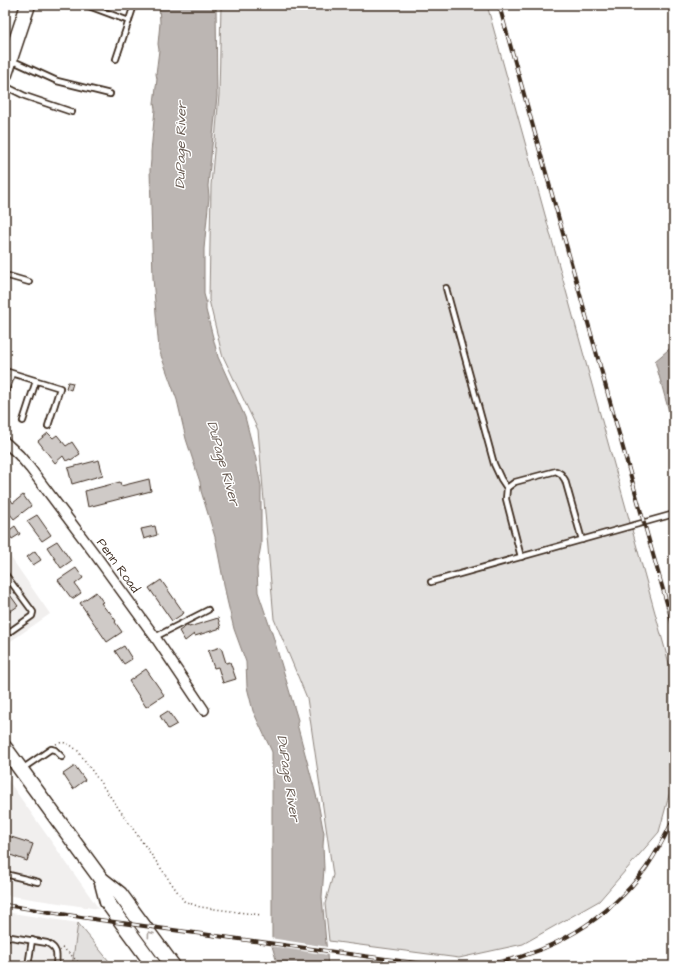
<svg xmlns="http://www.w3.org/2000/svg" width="679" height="971" viewBox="0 0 679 971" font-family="'Architects Daughter',sans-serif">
<rect width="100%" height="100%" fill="#fff"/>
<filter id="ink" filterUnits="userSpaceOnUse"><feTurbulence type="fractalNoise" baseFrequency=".025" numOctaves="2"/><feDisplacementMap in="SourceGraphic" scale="8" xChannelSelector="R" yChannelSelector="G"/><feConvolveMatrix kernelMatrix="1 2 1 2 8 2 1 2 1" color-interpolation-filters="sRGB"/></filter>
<g filter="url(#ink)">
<!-- built -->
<g fill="#f1efee">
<polygon points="5,549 50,614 5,645"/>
<polygon points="5,776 99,909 5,895"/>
<polygon points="5,912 78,923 72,966 5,966"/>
</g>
<!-- green -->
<g fill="#e2e0de" stroke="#8e857e">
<polygon points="221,5 487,5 670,667 674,696 674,777 659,832 599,901 523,944 459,958 329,941 325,904 333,875 307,698 274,619 258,430 222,354 209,300 211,185 219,95"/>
<polygon points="114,897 165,966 161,966 113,899"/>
<polygon points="78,923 113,966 72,966"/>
</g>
<!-- water -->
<g fill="#bcb6b3" stroke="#887e77">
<polygon points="159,5 216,5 217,96 208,186 209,197 204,249 204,294 206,301 206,310 218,357 245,417 256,459 257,467 261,486 261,545 257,568 258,592 273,636 298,720 297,724 318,802 323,829 324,832 323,846 324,868 322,897 328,966 278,966 272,946 272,752 253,711 247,687 246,662 234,629 227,600 215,537 201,491 200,482 186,439 177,400 159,350 153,278 150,170 151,160 151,152 155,109 154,103 157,79 156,74 159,50 158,44 160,23"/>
<polygon points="674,345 674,430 655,361"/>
</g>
<!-- pier -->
<polygon fill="#fff" points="270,938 328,947 329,955 270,946"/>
<!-- building -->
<g fill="#cfcac7" stroke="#3b2a1e">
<polygon points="68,382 73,383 71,390 66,388"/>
<polygon points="48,433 53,438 57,435 66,446 72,442 80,454 71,460 70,459 66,461 63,456 55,463 38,441"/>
<polygon points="99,460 103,475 72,484 68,468"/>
<polygon points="149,479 151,491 88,507 85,491 120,482 121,486"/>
<polygon points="8,495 13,503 23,495 31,506 14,519 5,508 5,497"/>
<polygon points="37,515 51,535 42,541 27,521"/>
<polygon points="15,526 20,534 12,539 7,532"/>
<polygon points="155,526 157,535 144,539 141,529"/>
<polygon points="57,541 71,561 61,568 47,547"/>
<polygon points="35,551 41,560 33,565 27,557"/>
<polygon points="76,568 83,578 75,584 81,593 72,599 58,580"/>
<polygon points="161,580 184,613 172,621 149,588"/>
<polygon points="5,588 18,606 5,615"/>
<polygon points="96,592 103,602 101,603 108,612 109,611 116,621 115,622 122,632 107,642 80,603"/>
<polygon points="218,618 221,628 195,636 194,634 185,641 179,631 188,625 189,627"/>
<polygon points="124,646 132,659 124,664 115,651"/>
<polygon points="221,647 226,663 230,662 236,679 223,683 218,667 214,668 208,651"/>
<polygon points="146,669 164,695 146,707 129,681"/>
<polygon points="168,711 177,724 168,729 160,716"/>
<polygon points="75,766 85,780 73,789 63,774"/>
<polygon points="5,835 33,844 27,861 5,853"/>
</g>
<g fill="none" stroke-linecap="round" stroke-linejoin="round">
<!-- lane casing -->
<g stroke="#3b2a1e" stroke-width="8">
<g id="lane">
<polyline points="86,5 129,21"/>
<polyline points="116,59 134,5"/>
<polyline points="11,60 57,81 110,94"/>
<polyline points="5,86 25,96 72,112"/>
<polyline points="5,275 29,282"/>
<polyline points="446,288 494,464 501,479 507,488"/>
<polyline points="5,371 60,388 48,426"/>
<polyline points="5,393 12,374"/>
<polyline points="23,421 36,381"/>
<polyline points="521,557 506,499 507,488 515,482 556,471 561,474 565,480 582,540"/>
<polyline points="5,574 33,612 32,616 5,635"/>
<polyline points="431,582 674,514"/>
<polyline points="155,637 208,610"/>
<polyline points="22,769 51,749 55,750 62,757"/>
<polyline points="5,874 38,882"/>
<path d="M5 936 47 943C58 949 57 954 56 966"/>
<polyline points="28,966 32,940"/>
</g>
</g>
<!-- street casing -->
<g stroke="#3b2a1e" stroke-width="12">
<polyline id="street" points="5,442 19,455 30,468 94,553 155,637 204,710"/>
</g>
<!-- primary casing -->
<g stroke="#3b2a1e" stroke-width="17">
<g id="primary">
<polyline points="5,74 28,5"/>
<polyline points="5,748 101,879 120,894 173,966"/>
<polyline points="101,879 107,902 154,966"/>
</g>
</g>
<!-- path -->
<g stroke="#3b2a1e" stroke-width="1.5" stroke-dasharray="1 3" stroke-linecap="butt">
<path d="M56 744C65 740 71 745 78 751L184 901 200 907 261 915"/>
<polyline points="62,948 67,951 82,966"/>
</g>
<!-- lane -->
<use href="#lane" stroke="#fff" stroke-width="4.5"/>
<!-- street -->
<use href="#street" stroke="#fff" stroke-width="9"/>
<!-- primary -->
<use href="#primary" stroke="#fff" stroke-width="14"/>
<!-- rail casing -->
<g stroke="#3b2a1e" stroke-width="4">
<g id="rail">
<polyline points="499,5 644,523 674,628"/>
<polyline points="5,905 100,920 437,966"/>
<path d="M431 964C449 966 468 966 486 964 547 957 610 918 646 868 657 852 666 835 674 818"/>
</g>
</g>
<!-- rail -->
<use href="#rail" stroke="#fff" stroke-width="2.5" stroke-dasharray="8" stroke-linecap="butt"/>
</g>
<!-- one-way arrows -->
<defs><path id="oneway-chevron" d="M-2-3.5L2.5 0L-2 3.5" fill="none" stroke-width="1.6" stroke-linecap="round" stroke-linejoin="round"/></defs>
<use stroke="#a79f9a" href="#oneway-chevron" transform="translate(150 934) rotate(-126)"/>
</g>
<g text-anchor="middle" stroke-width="3" stroke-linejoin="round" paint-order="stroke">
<!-- street labels -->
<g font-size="13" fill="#3b2a1e" stroke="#fff">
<text transform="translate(119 565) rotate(54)" y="5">Penn Road</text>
</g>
<!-- water labels -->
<g font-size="14" font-style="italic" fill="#685b52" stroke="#fff">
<text transform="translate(180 145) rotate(-89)" y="5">DuPage River</text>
<text transform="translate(224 463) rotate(74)" y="5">DuPage River</text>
<text transform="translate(289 778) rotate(81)" y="5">DuPage River</text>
</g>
</g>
<!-- margin -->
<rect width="679" height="971" fill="none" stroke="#fff" stroke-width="20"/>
<rect x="10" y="10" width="659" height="951" fill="none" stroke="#3b2a1e" stroke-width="1.5" filter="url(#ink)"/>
</svg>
